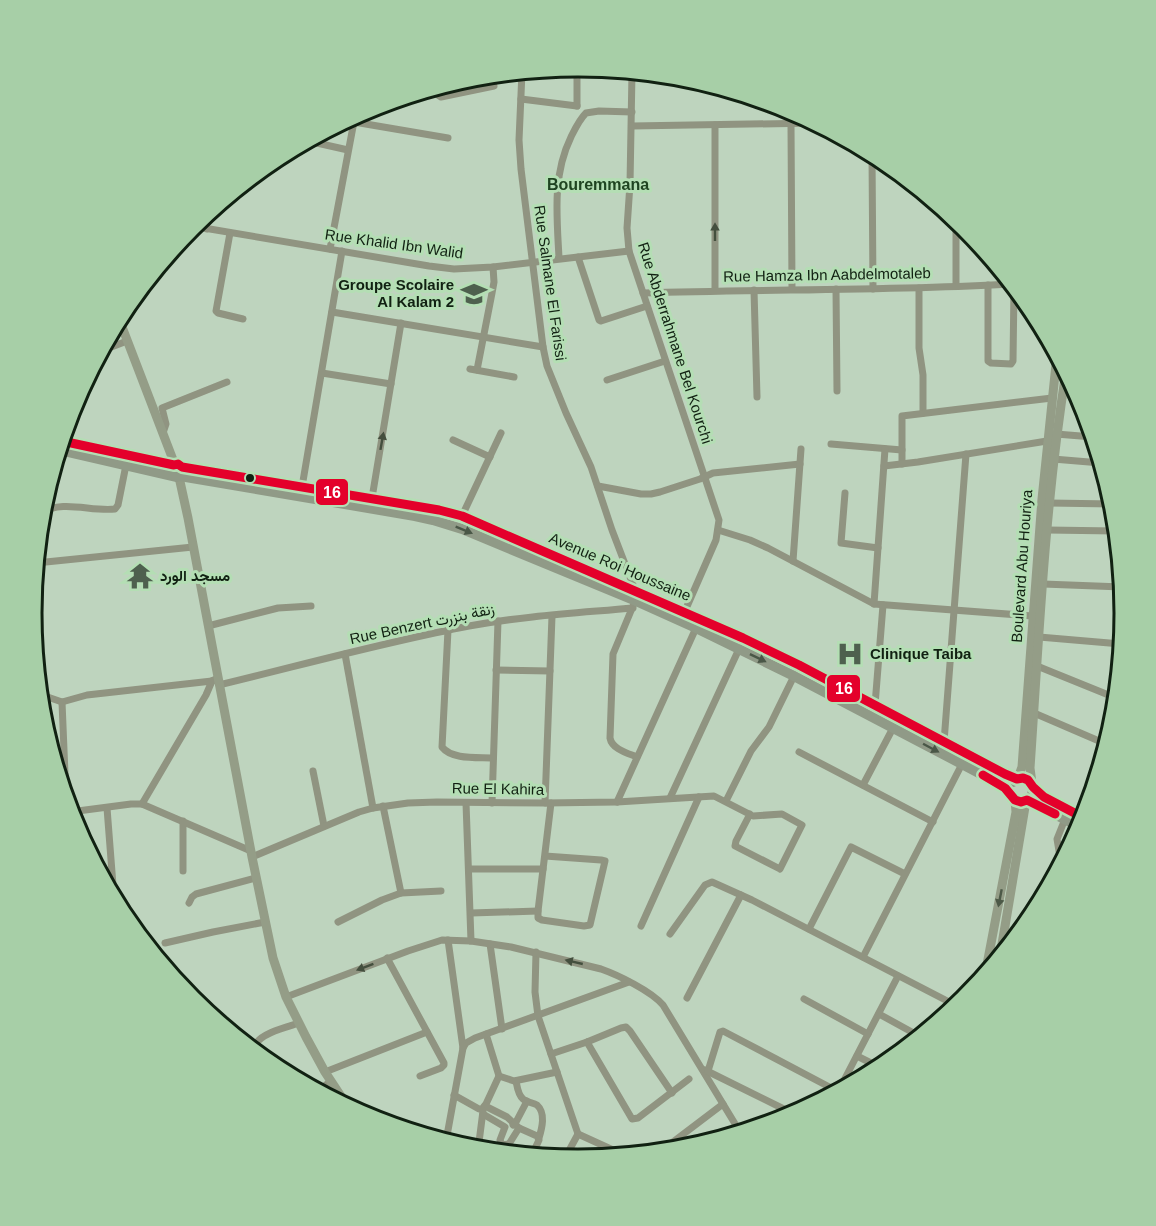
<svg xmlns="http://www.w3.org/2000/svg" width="1156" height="1226" viewBox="0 0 1156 1226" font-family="Helvetica,Vazirmatn,sans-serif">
<rect width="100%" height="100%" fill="#bed4be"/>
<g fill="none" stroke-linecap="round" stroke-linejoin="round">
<!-- street -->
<g stroke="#909481" stroke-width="7">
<polyline points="522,72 519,140 521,169 543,347 547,366 566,413 591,467 612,530 635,590"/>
<polyline points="632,72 630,184 627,228 629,251 719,520 716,540 685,611"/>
<polyline points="436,88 438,95 441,97 494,86"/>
<polyline points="521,99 577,106"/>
<polyline points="577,106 577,67"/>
<polyline points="354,122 448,138"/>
<polyline points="791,124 792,289"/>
<polyline points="715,125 715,290"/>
<polyline points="632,126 816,123"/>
<polyline points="308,141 348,150"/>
<polyline points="872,154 873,289"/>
<polyline points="205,215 207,229"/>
<polyline points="956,219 956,286"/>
<polyline points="192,226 429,266 454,269 493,267 629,251"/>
<polyline points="230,233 216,311 218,313 243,319"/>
<polyline points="330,249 355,116"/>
<polyline points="578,257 599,320 601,321 647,306"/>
<path d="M559 258C557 217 552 176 571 137 575 129 579 120 586 113L599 111 632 112"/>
<polyline points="988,285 988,361 991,363 1011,364 1013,361 1014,287"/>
<polyline points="919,288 919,348 923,375 923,413"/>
<polyline points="836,289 837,391"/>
<polyline points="754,290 757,397"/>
<path d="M643 293C766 289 889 291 1011 284"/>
<polyline points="332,312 543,347"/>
<polyline points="101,351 127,341"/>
<polyline points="470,369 514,377"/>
<polyline points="477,370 492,293 494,282 493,267"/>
<polyline points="322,373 391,384"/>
<polyline points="607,380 665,361"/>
<polyline points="163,433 166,424 162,408 227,382"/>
<polyline points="1056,434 1093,437"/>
<polyline points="453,440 490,457"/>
<polyline points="831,444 902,450"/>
<polyline points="1053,459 1101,463"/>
<polyline points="902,464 902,416 1052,398"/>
<polyline points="884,466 918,462 1047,441"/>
<polyline points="598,486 641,494 651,494 660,492 700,479 713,473 800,464"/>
<polyline points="302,487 342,251"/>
<polyline points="845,493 841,543 878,548"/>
<polyline points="372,498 401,323"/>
<polyline points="1049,503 1113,504"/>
<path d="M41 513C63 499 91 512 115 509L118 505 126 465"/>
<polyline points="462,516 501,433"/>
<polyline points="718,530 750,540 768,548 874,604 1033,616"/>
<polyline points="1047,530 1116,531"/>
<polyline points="793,561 801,449"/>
<polyline points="36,563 193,547"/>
<polyline points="1043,584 1122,587"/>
<polyline points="874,604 885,449"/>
<path d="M633 606 613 654 610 738C612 749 627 753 637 757"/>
<polyline points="208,626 278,608 311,606"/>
<path d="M448 630 442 747C452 760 478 757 493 758"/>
<polyline points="1039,637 1121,644"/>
<polyline points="345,654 373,808"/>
<polyline points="1037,666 1116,698"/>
<polyline points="496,670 550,671"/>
<path d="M219 685C302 665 385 642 469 626 523 616 578 613 633 608"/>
<polyline points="39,694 62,702 87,695 212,681 218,678"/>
<polyline points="62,702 65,774 69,809"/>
<polyline points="875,705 883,605"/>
<polyline points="1034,713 1106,744"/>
<polyline points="944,742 966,454"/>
<polyline points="799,752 933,822"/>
<polyline points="313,771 324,826"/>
<polyline points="863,785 893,728"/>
<polyline points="670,798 739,649"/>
<polyline points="726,801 751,751 769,727 794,676"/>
<polyline points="617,802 696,628"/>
<polyline points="466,803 471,941"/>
<polyline points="492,803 498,621"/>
<polyline points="545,803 552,616"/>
<polyline points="142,804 206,695 212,681"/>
<polyline points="383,806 401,893"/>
<polyline points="107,808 114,898"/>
<polyline points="70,812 131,804 142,804 251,851"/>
<polyline points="545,856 601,860 605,861 590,925 584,926 542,920 538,918 538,911 551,803"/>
<polyline points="252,857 359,812 373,808 408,803 437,802 545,803 617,802 714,796 753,816 782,814 802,825 780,869 735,846 736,841 750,814"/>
<polyline points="469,869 543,869"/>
<polyline points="183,871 183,821"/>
<polyline points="189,903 192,897 196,894 256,878"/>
<polyline points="1038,907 1039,901 1060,862 1060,857 1057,839 1065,819"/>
<polyline points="471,913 538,911"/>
<polyline points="338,922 382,900 401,893 441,891"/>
<polyline points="641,926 699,797"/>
<polyline points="809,929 851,847 905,874"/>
<polyline points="670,934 705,885 712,882 752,900 957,1006"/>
<polyline points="165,943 213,932 265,922"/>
<polyline points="490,944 502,1029"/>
<polyline points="536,952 535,992 538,1016 578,1134"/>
<polyline points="863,957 962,764"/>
<polyline points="387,958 444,1063 444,1065 441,1068 420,1076"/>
<path d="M286 997 408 951 442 940 471 941 511 947 601 969C618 975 651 991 663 1005L740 1132"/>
<polyline points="687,998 741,895"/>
<polyline points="804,999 868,1034"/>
<polyline points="879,1014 919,1036"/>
<polyline points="486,1034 499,1076 514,1081 557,1072"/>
<polyline points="587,1042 632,1119 638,1118 689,1079"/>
<polyline points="463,1048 466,1043 475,1038 629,982"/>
<path d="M258 1054 255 1045C261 1033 287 1027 299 1023"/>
<polyline points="551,1054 587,1042 621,1028 626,1027 630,1031 672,1093"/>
<polyline points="857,1056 881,1068"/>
<polyline points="705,1070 794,1114"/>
<polyline points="708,1071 720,1032 723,1031 837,1091"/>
<polyline points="325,1072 427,1032"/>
<path d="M516 1081C517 1086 518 1095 523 1099 527 1103 533 1102 537 1105 546 1113 542 1128 539 1138"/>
<polyline points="839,1090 898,976"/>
<polyline points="318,1091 331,1081"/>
<polyline points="454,1095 479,1109 482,1109 486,1104 499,1076"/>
<polyline points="485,1106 507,1117 519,1128 537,1136 539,1140 532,1155"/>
<polyline points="483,1114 505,1127 500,1140 502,1145 509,1144 519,1128"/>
<polyline points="513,1125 515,1124 527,1101"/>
<polyline points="578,1134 624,1155"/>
<polyline points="446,1141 463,1048 448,940"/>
<polyline points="478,1150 483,1111"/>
<polyline points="661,1151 723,1104"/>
<polyline points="565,1158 578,1134"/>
</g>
<!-- secondary -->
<g stroke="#949d87" stroke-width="9">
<polyline points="119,319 175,465"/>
<polyline points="179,477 188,518 252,857 273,958 286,997 306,1037 325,1072 348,1107"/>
<polyline points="1018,778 1022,767 1042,499 1057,355"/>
<path d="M1032 783 1030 768C1039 636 1045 503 1066 372"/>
<polyline points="1000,956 1026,801"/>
<polyline points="985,975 1016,812 1015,800"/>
</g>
<!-- primary -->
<g stroke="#909a87" stroke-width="10">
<polyline points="62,441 174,465 178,464 182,467 439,510 462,516 743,638 799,665 1017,779"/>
<path d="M59 450 176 477 180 476 415 516 433 520 462 529 636 601 696 628 794 676 1000 784C1008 790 1016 807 1028 800 1033 797 1033 792 1033 787"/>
<path d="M1013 782C1017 779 1021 777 1026 779 1033 781 1036 791 1042 795 1055 804 1070 811 1084 818"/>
<polyline points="1027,800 1080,827"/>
</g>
<!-- bus-1 casing -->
<g stroke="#b4deb4" stroke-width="14">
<g id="bus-1">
<polyline points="62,441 174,465 178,464 182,467 439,510 462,516 743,638 799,665 1005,774 1017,779 1023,778 1028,780 1033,787 1044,797 1084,818"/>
<polyline points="983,775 1005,788 1015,800 1021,802 1027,800 1055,814"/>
</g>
</g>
<!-- bus-1 -->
<use href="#bus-1" stroke="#e4002b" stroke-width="9"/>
</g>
<!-- one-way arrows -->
<defs><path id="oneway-solid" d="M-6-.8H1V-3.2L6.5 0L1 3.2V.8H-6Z" transform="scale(1.5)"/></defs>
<g fill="#444f3e">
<use href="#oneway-solid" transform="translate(715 232) rotate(-90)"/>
<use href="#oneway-solid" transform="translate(382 441) rotate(-80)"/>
<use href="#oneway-solid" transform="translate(574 962) rotate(-167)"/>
<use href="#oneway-solid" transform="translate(365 967) rotate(159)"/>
</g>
<g fill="#4a5747">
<use href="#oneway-solid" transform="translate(464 530) rotate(22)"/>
<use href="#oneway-solid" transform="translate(758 658) rotate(26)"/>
<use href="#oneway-solid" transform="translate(931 748) rotate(28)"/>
</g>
<use fill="#4c5947" href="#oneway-solid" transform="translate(1000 898) rotate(101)"/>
<!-- icons -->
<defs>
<g id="school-bare" transform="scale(2.07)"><path d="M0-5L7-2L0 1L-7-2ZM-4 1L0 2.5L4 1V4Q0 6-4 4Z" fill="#4e604e" stroke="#b4deb4" stroke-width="2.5" paint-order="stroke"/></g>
<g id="temple-bare" transform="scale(2.07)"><path d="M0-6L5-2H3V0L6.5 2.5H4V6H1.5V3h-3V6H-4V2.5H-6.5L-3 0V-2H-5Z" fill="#4e604e" stroke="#b4deb4" stroke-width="2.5" paint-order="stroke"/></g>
<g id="hospital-bare" transform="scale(2.07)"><path d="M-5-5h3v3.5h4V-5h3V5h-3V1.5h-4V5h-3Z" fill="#4e604e" stroke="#b4deb4" stroke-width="2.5" paint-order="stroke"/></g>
</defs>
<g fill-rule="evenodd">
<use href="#school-bare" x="474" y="294"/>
<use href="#temple-bare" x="140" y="576"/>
<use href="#hospital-bare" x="850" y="654"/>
</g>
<!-- markers -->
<circle fill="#112112" stroke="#b4deb4" stroke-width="2" cx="250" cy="478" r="5"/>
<g text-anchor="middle" stroke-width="6" stroke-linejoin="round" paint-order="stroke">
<!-- street labels -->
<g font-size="15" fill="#112112" stroke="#b4deb4">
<text transform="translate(394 244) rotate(8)" y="5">Rue Khalid Ibn Walid</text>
<text transform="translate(827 275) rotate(-1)" y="5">Rue Hamza Ibn Aabdelmotaleb</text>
<text transform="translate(550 283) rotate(82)" y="5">Rue Salmane El Farissi</text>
<text transform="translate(675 343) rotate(72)" y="5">Rue Abderrahmane Bel Kourchi</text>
<text transform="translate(1022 566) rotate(-86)" y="5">Boulevard Abu Houriya</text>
<text transform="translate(620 567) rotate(23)" y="5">Avenue Roi Houssaine</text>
<text transform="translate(422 624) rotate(-12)" y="5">Rue Benzert زنقة بنزرت</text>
<text transform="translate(498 789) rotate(1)" y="5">Rue El Kahira</text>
</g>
<!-- poi labels -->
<g font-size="15" font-weight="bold" fill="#112112" stroke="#b4deb4" text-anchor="start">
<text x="454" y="290" text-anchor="end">Groupe Scolaire<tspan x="454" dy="17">Al Kalam 2</tspan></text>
<text x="160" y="581">مسجد الورد</text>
<text x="870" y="659">Clinique Taiba</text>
</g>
<!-- neighbourhood labels -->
<g font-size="16" font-weight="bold" fill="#1f4421" stroke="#b4deb4">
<text x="598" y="190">Bouremmana</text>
</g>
</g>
<!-- crop -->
<path d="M0 0H1156V1226H0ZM42 613a536 536 0 1 1 1072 0a536 536 0 1 1-1072 0Z" fill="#a7cfa7" fill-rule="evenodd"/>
<path fill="none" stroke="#112112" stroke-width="3" d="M42 613a536 536 0 1 1 1072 0a536 536 0 1 1-1072 0Z"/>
<g stroke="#b4deb4" stroke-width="2">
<rect x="315" y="478" width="34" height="28" rx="6" fill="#e4002b"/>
<rect x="826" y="674" width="35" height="29" rx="6" fill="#e4002b"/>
</g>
<g font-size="16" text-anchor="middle" font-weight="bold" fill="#fff">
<text x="332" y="498">16</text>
<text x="844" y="694">16</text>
</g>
</svg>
